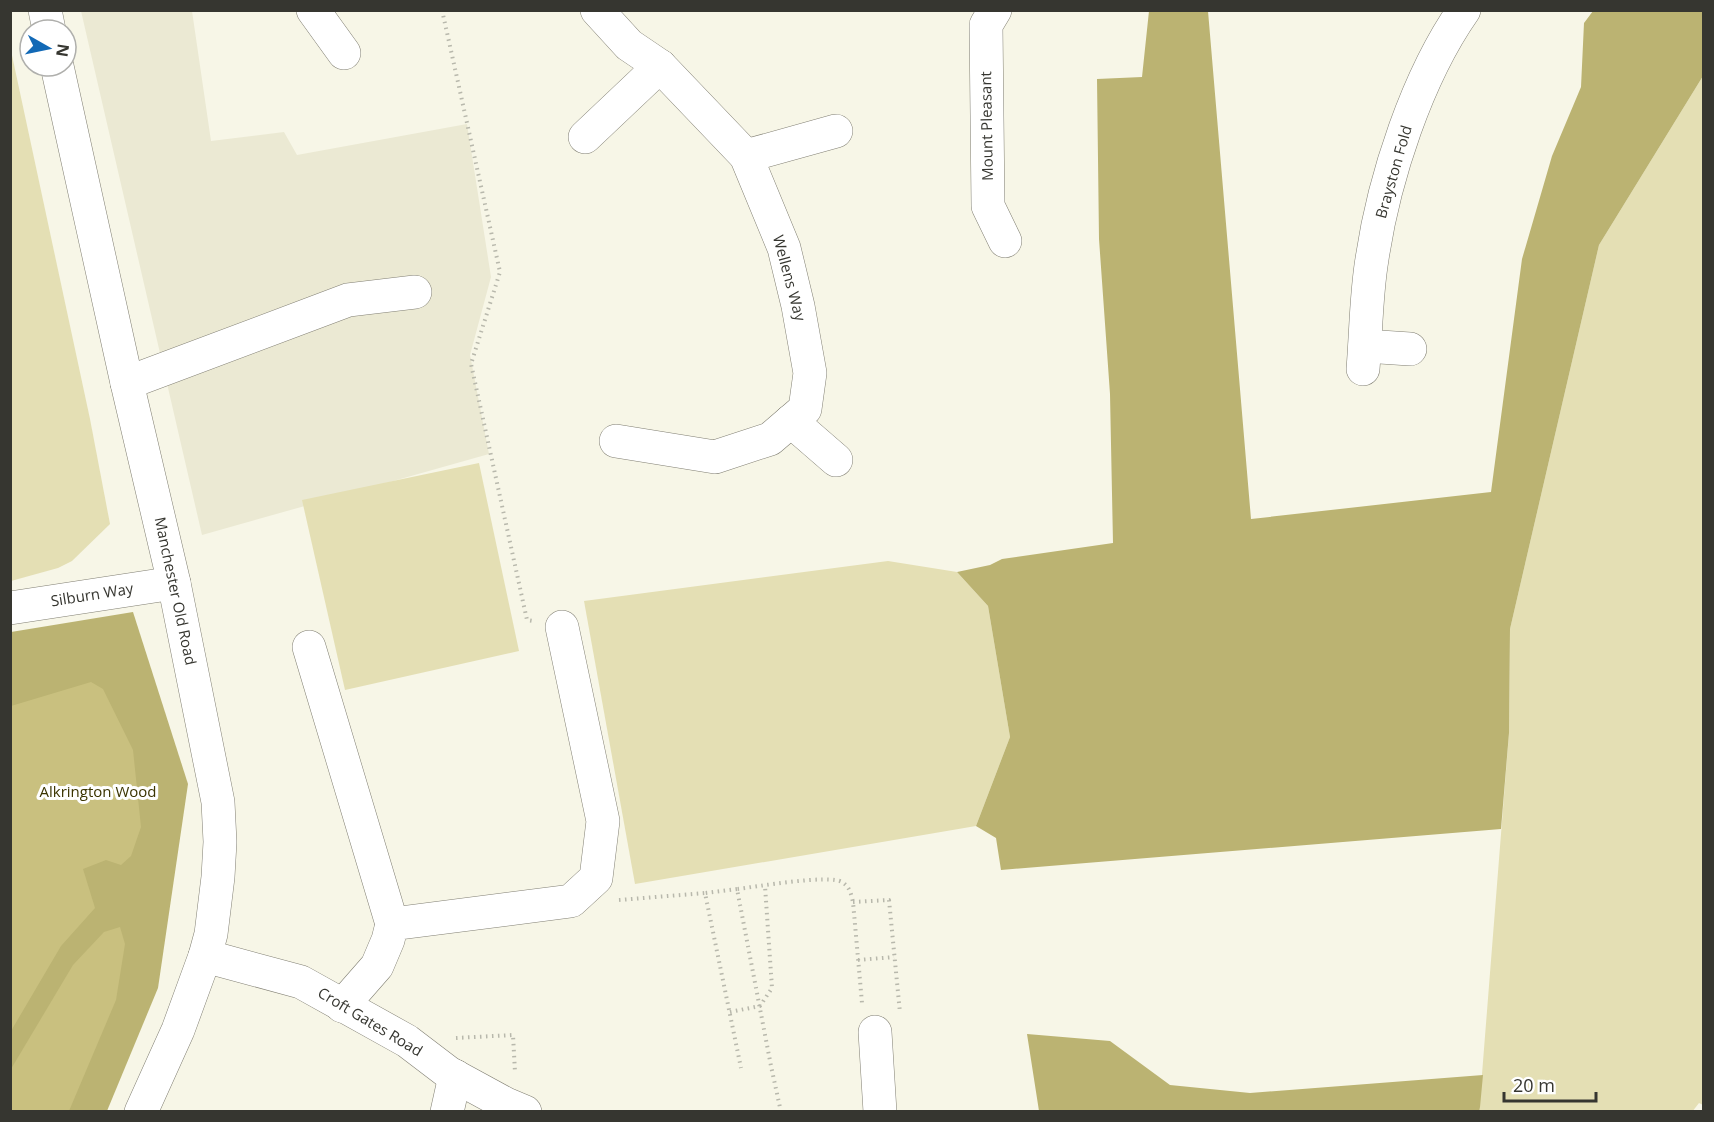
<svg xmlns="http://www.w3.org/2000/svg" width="1714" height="1122" viewBox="0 0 1714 1122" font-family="'Open Sans',sans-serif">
<rect width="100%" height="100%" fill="#f7f6e7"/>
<!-- built -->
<polygon fill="#ebe9d3" points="81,11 192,11 211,141 284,132 297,155 467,124 491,277 470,355 489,454 202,535"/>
<!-- green -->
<g fill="#e4dfb4">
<polygon points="10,46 90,419 110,524 72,561 58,568 11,581"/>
<polygon points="1703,76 1703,1105 1699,1103 1692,1112 1479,1112 1509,733 1510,629 1599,245"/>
<polygon points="479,463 519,651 345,690 302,500"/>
<polygon points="888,561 957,572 988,606 1010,737 976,826 635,884 584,601"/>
</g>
<!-- forest -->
<g fill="#bbb372">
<polygon points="1149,11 1208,11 1251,519 1491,492 1522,259 1552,156 1581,87 1584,23 1593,11 1703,11 1703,76 1599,245 1510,629 1509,733 1501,829 1001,870 996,838 976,826 1010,737 988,606 957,572 990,565 1002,559 1113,543 1110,394 1099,239 1097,79 1142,77"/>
<polygon points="133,612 188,784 158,988 107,1111 11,1112 11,632"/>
<polygon points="1027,1034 1110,1041 1170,1085 1250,1093 1483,1075 1480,1107 1479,1112 1039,1111"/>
</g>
<!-- water -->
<g fill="#c9c07f">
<polygon points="91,682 103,689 133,750 141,827 131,856 121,865 106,860 83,869 95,908 61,946 11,1031 11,706"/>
<polygon points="120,927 125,944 116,1000 69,1111 11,1111 11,1069 73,965 104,932"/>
</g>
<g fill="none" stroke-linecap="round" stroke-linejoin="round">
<!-- minor casing -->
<g stroke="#817f73" stroke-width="34">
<g id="minor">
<polyline points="313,10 344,53"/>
<polyline points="597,10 629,45 660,66 746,156 784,248 798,306 810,373 805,409 770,439 715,457 616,441"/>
<polyline points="995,10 986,25 988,206 1005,241"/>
<polyline points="585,137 660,66"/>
<polyline points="746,156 836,131"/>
<polyline points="1365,346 1410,349"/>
<path d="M1363 369C1366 333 1366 295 1372 259 1384 178 1417 77 1464 10"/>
<polyline points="127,383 348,300 415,292"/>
<polyline points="791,421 836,460"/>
<polyline points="10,608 174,583"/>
<polyline points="309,647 392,924"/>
<polyline points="205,956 301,982 407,1041 449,1073 506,1104 525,1112"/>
<polyline points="342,1006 377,966 388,940 392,924 571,901 596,878 603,821 562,627"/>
<polyline points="875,1032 880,1112"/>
<polyline points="447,1112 455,1076"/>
</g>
</g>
<!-- major casing -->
<g stroke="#817f73" stroke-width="34">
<g id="major">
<polyline points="45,10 49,30"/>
<polyline points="57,66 127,383 174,583 218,802 220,842 218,877 211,934 205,956 178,1030 141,1112"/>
</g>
</g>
<!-- path -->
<g stroke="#b8b8ac" stroke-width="4" stroke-dasharray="1.5 4.5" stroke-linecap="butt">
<polyline points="442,10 500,272 471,364 527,620 533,621"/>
<polyline points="737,889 705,893 741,1068"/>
<polyline points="619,900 705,893"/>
<polyline points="853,902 889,900 900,1013"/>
<polyline points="858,960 894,957"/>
<polyline points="730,1012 760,1006 772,988 765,886"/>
<polyline points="456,1038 513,1035 515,1072"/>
<path d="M781 1112 771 1066 737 889C755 887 829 874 842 882 850 887 851 894 853 902L862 1003"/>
</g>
<!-- minor -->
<use href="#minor" stroke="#fff" stroke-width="33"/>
<!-- major -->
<use href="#major" stroke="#fff" stroke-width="33"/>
</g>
<g text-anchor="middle" stroke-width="6" stroke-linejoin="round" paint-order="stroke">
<!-- street labels -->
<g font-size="15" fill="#363630" stroke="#fff">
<text transform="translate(987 126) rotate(-91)" y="5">Mount Pleasant</text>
<text transform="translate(1394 172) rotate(-74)" y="5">Brayston Fold</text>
<text transform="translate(789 278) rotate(75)" y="5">Wellens Way</text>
<text transform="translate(175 591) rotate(78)" y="5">Manchester Old Road</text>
<text transform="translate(92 595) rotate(-9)" y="5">Silburn Way</text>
<text transform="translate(370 1022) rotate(31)" y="5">Croft Gates Road</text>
</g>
<!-- park labels -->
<g font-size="15" fill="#3b3400" stroke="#fff">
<text x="98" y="797">Alkrington Wood</text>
</g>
</g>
<!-- border -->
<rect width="1714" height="1122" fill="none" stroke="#363630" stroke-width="24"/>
<!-- north arrow -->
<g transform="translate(48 48) rotate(99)"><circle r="28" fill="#ffffff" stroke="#afafac" stroke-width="1.5"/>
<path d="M0-4.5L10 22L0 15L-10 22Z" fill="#1269b6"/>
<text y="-9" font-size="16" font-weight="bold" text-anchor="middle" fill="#363630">N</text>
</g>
<!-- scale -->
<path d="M1504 1092v9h92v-9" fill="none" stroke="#363630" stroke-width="3"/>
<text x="1513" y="1092" font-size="18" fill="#363630" stroke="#ffffff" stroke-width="4.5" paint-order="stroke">20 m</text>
</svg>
